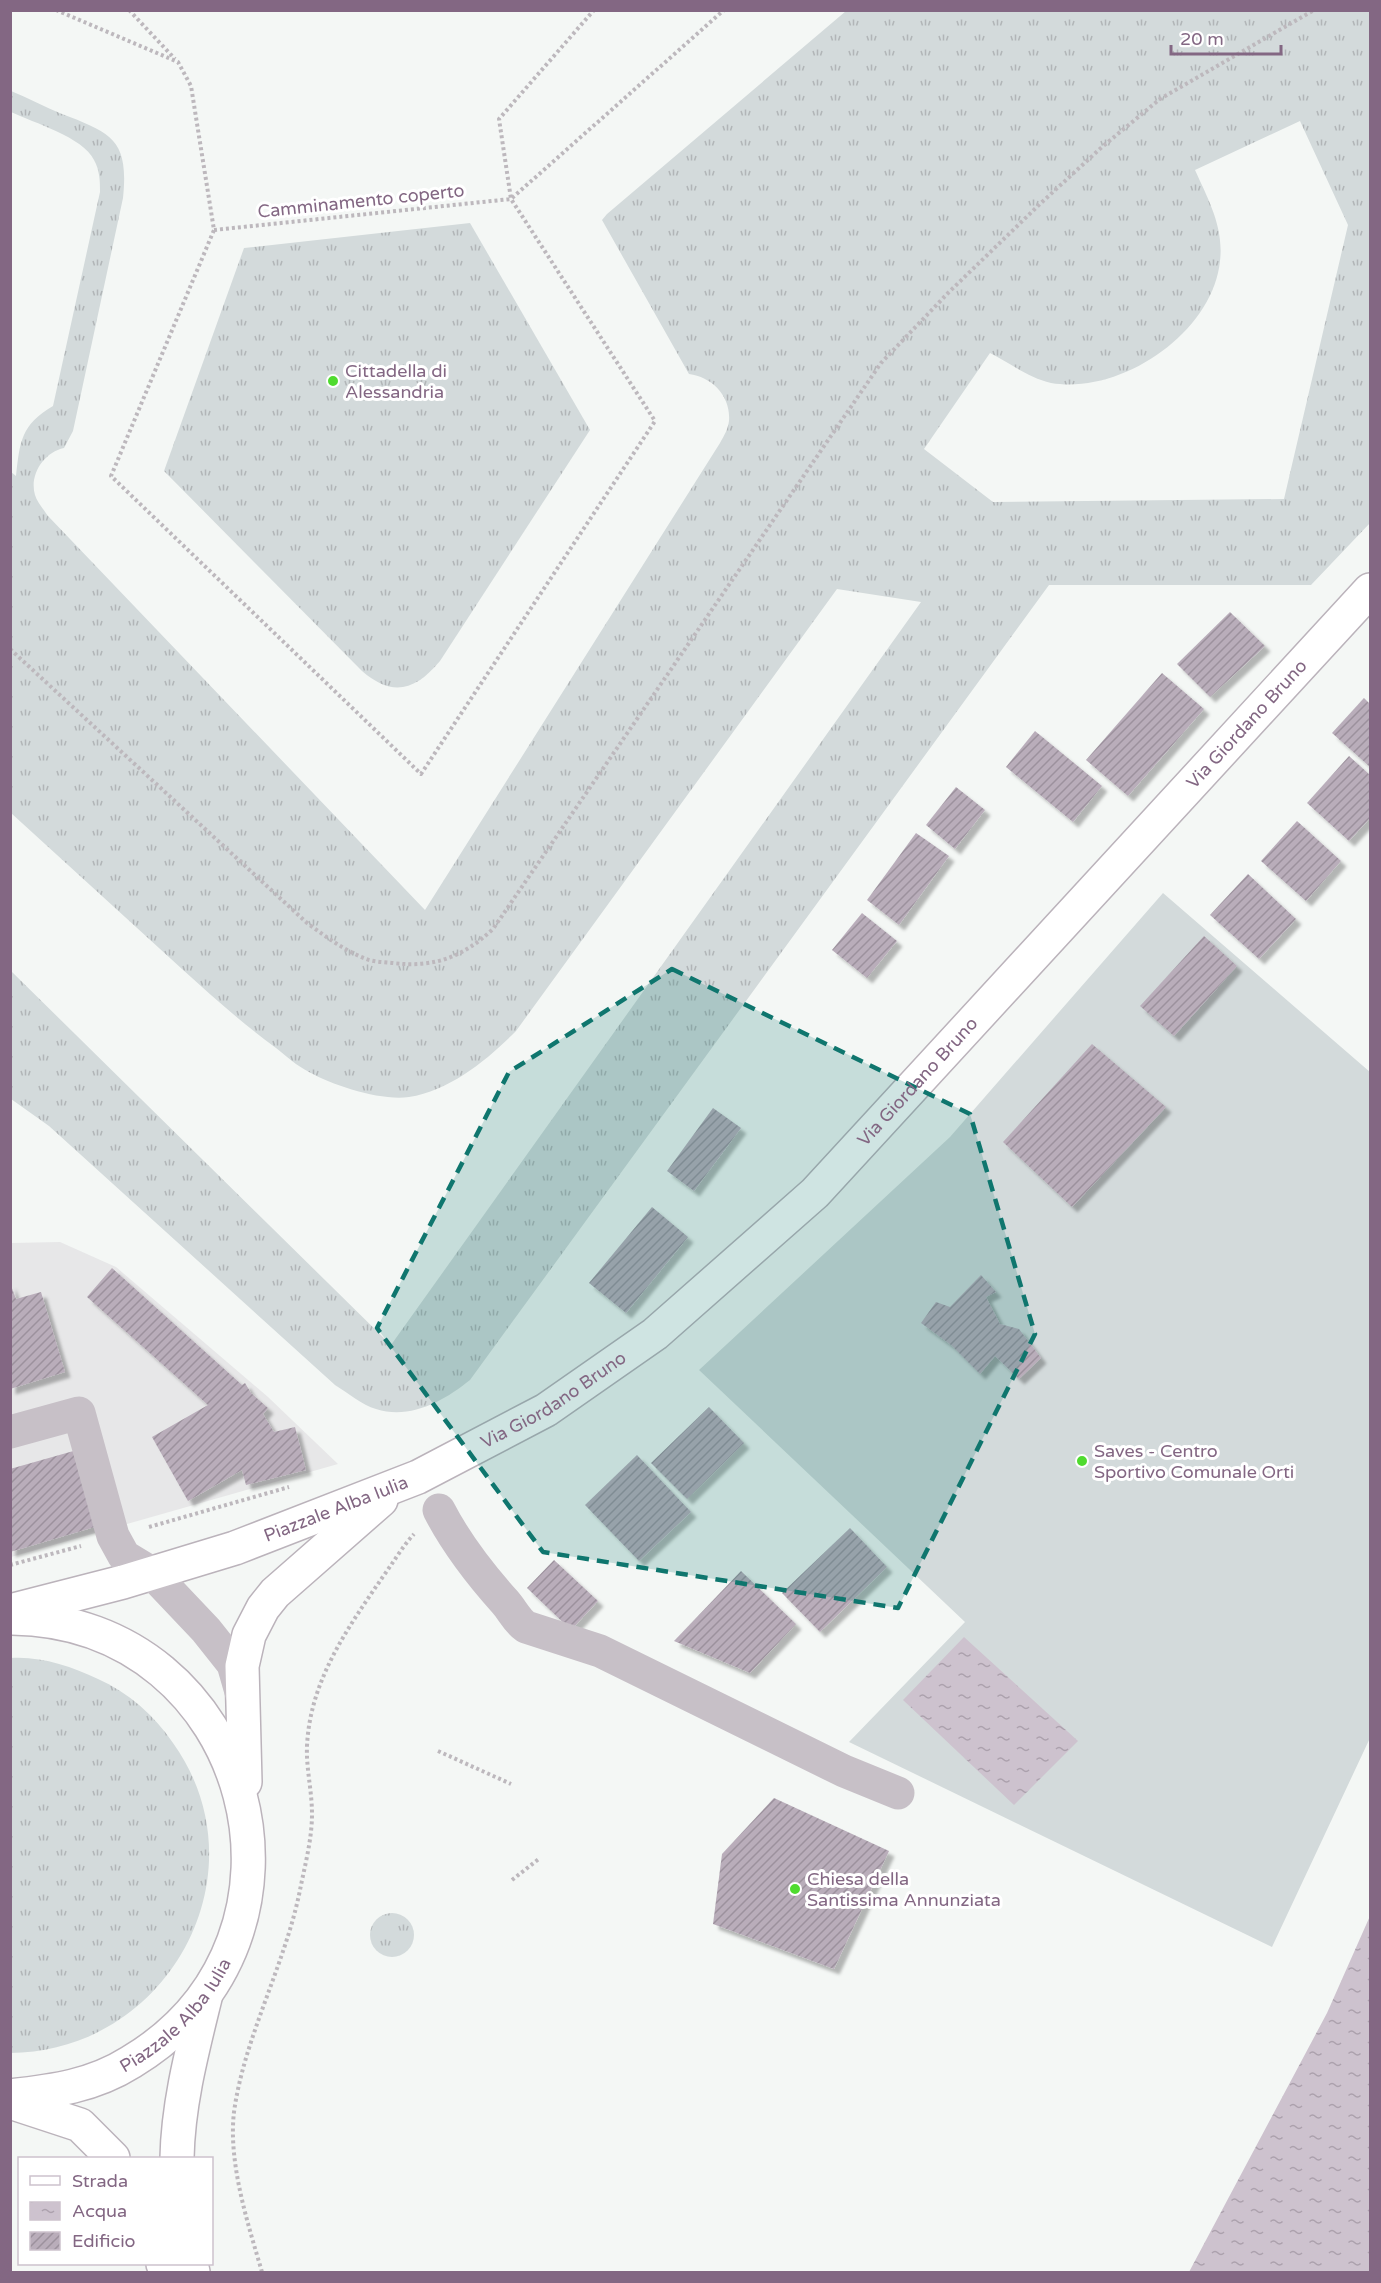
<svg xmlns="http://www.w3.org/2000/svg" width="1381" height="2283" viewBox="0 0 1381 2283" font-family="'Varela Round',sans-serif">
<defs>
<pattern id="grass-tufts" width="24" height="20" patternUnits="userSpaceOnUse" patternTransform="scale(1.5)"><rect width="24" height="20" fill="#d3dadb"/><path d="M3 7l-1-3M5 7V3M7 7l1-3M15 17l-1-3M17 17v-4M19 17l1-3" fill="none" stroke="#b1b5b7"/></pattern>
<pattern id="water-ripples" width="26" height="14" patternUnits="userSpaceOnUse" patternTransform="scale(1.5)"><rect width="26" height="14" fill="#cdc2ce"/><path d="M2 4q2-2 4 0t4 0M15 11q2-2 4 0t4 0" fill="none" stroke="#aca1ad"/></pattern>
<pattern id="building-hatch" width="6" height="6" patternUnits="userSpaceOnUse" patternTransform="scale(1.5)"><rect width="6" height="6" fill="#b9adba"/><path d="M-1 1l2-2M0 6l6-6M5 7l2-2" fill="none" stroke="#9c919d"/></pattern>
<filter id="shadow"><feDropShadow dx="5.5" dy="5.5" stdDeviation="1.5" flood-color="#0004"/></filter>
</defs>
<rect width="100%" height="100%" fill="#f4f7f5"/>
<!-- built -->
<polygon fill="#e7e7e8" points="60,1242 116,1267 268,1397 338,1464 11,1557 11,1243"/>
<!-- grass -->
<g fill="url(#grass-tufts)" fill-rule="evenodd">
<path d="M846 11H1370V523L1311 585H1049L470 1380C444 1401 410 1420 376 1409 362 1405 348 1393 335 1385L49 1126 11 1099V971L391 1345 921 602 837 589 516 1031C487 1060 451 1090 409 1097 381 1101 334 1086 309 1072 297 1066 286 1056 276 1048 243 1024 213 997 182 969 125 917 68 865 11 813V472L16 476C20 441 21 425 53 406L100 192C100 181 100 171 94 160 83 137 34 123 11 112V91C28 98 45 107 62 114 112 133 129 140 123 198L73 431 64 448C44 452 29 475 35 495 37 502 44 510 48 516L425 910 720 443C724 436 728 429 729 421 731 396 712 377 689 374L602 220 607 214ZM1300 121 1348 225 1284 499 993 502 924 449 990 353C1010 363 1029 378 1051 383 1122 395 1213 332 1220 261 1224 227 1208 199 1195 170Z"/>
<path d="M470 223 590 430 440 661C415 691 392 697 362 671L164 471 244 248Z"/>
<path d="M11 1658C40 1656 71 1666 98 1679 129 1693 154 1715 173 1743 266 1873 168 2052 10 2053Z"/>
<circle cx="392" cy="1935" r="22"/>
</g>
<!-- pitch -->
<polygon fill="#d3dadb" points="1163,893 1370,1072 1370,1738 1272,1947 849,1742 965,1622 699,1370 950,1137"/>
<!-- water -->
<g fill="url(#water-ripples)">
<polygon points="964,1637 1078,1741 1014,1805 903,1700"/>
<polygon points="1370,1916 1370,2272 1189,2272 1327,2013"/>
</g>
<!-- building -->
<g fill="url(#building-hatch)" filter="url(#shadow)">
<polygon points="1230,612 1265,646 1210,697 1177,664"/>
<polygon points="1162,673 1204,709 1128,796 1086,760"/>
<polygon points="1364,698 1370,704 1370,767 1332,733"/>
<polygon points="1035,731 1102,786 1073,822 1006,767"/>
<polygon points="1349,756 1370,775 1370,818 1349,841 1307,803"/>
<polygon points="956,787 985,810 955,849 926,825"/>
<polygon points="1297,821 1341,861 1306,901 1261,861"/>
<polygon points="916,833 949,856 899,925 867,900"/>
<polygon points="1248,874 1296,919 1259,959 1210,915"/>
<polygon points="862,913 897,941 867,978 832,950"/>
<polygon points="1204,936 1237,966 1174,1036 1140,1006"/>
<polygon points="1092,1044 1166,1107 1072,1207 1003,1142"/>
<polygon points="713,1108 741,1128 694,1191 667,1171"/>
<polygon points="652,1207 688,1237 626,1313 589,1283"/>
<polygon points="112,1268 242,1385 245,1383 251,1393 268,1408 263,1414 274,1432 295,1427 306,1470 246,1485 242,1470 188,1501 152,1437 208,1405 87,1297"/>
<polygon points="981,1275 996,1292 986,1297 1000,1324 1019,1329 1041,1358 1019,1379 995,1356 980,1374 951,1345 921,1323 936,1302 950,1307"/>
<polygon points="10,1283 16,1299 41,1292 65,1372 10,1389"/>
<polygon points="709,1407 744,1443 687,1499 651,1463"/>
<polygon points="77,1450 98,1526 10,1552 10,1469"/>
<polygon points="637,1455 691,1512 639,1561 585,1505"/>
<polygon points="850,1528 887,1567 820,1632 782,1593"/>
<polygon points="554,1560 598,1601 571,1630 527,1588"/>
<polygon points="741,1571 796,1624 750,1673 674,1641"/>
<polygon points="774,1798 889,1851 834,1969 713,1924 722,1854"/>
</g>
<g fill="none" stroke-linecap="round" stroke-linejoin="round">
<!-- major casing -->
<g stroke="#bbb3bb" stroke-width="36">
<g id="major">
<path id="s1" d="M10 1611 123 1582 235 1548 418 1477 546 1410 655 1334 815 1193 1370 590"/>
<polyline points="245,1782 242,1666 249,1635 263,1608 275,1593 381,1500"/>
<path id="s2" d="M10 2096C54 2091 93 2086 131 2062 338 1938 254 1621 12 1618"/>
<polyline points="10,2102 80,2125 113,2158"/>
<path d="M177 2158C178 2104 192 2051 205 1998"/>
<polyline points="163,2264 167,2272"/>
<polyline points="191,2264 193,2272"/>
</g>
</g>
<!-- path -->
<g stroke="#bdb8bd" stroke-width="4" stroke-dasharray="3 3" stroke-linecap="butt">
<polyline points="56,10 178,62 191,86 214,230 111,476 421,774 655,421 511,199 724,10"/>
<polyline points="129,10 175,59"/>
<polyline points="214,230 511,199 499,119 594,10"/>
<path d="M10 649 307 923C326 937 344 950 366 959 374 962 384 962 393 963 434 968 463 957 493 929L881 363 948 293 1041 203 1102 147 1160 99 1314 10"/>
<polyline points="149,1527 289,1487"/>
<polyline points="10,1565 81,1546"/>
<polyline points="438,1751 511,1784"/>
<polyline points="512,1880 540,1858"/>
<path d="M262 2272C248 2224 228 2163 234 2112 244 2038 285 1965 300 1890 305 1865 312 1839 312 1814 312 1791 306 1768 307 1746 310 1681 347 1629 382 1578 393 1563 402 1547 414 1534"/>
</g>
<!-- minor -->
<g stroke="#c7c0c7" stroke-width="33">
<polyline points="10,1432 79,1413 113,1536 124,1556 152,1573 206,1630 233,1664 241,1692"/>
<path d="M439 1510C457 1545 479 1573 505 1602 513 1611 516 1620 526 1627L600 1651 844 1771 898 1793"/>
</g>
<!-- major -->
<use href="#major" stroke="#fff" stroke-width="33"/>
</g>
<!-- marked area -->
<path fill="#0f766e" fill-opacity="0.2" stroke="#0f766e" stroke-width="4.5" stroke-dasharray="12 8" stroke-linejoin="round" d="M672 969 970 1114 1035 1334 898 1608 543 1552 377 1328 509 1072Z"/>
<!-- markers -->
<g fill="#4fdb2f" stroke="#fff" stroke-width="2">
<circle cx="333" cy="381" r="6"/>
<circle cx="1082" cy="1461" r="6"/>
<circle cx="795" cy="1889" r="6"/>
</g>
<g text-anchor="middle" stroke-width="6" stroke-linejoin="round" paint-order="stroke">
<!-- street labels -->
<g font-size="18" fill="#836783" stroke="#fff">
<text transform="translate(361 201) rotate(-6)" y="6">Camminamento coperto</text>
<text dy="6" stroke="none"><textPath href="#s1" startOffset="1558">Via Giordano Bruno</textPath></text>
<text dy="6" stroke="none"><textPath href="#s1" startOffset="1072">Via Giordano Bruno</textPath></text>
<text dy="6" stroke="none"><textPath href="#s1" startOffset="586">Via Giordano Bruno</textPath></text>
<text dy="6" stroke="none"><textPath href="#s1" startOffset="342">Piazzale Alba Iulia</textPath></text>
<text dy="6" stroke="none"><textPath href="#s2" startOffset="192">Piazzale Alba Iulia</textPath></text>
</g>
<!-- poi labels -->
<g font-size="18" fill="#836783" stroke="#fff" text-anchor="start">
<text x="345" y="377">Cittadella di<tspan x="345" dy="21">Alessandria</tspan></text>
<text x="1094" y="1457">Saves - Centro<tspan x="1094" dy="21">Sportivo Comunale Orti</tspan></text>
<text x="807" y="1885">Chiesa della<tspan x="807" dy="21">Santissima Annunziata</tspan></text>
</g>
</g>
<!-- border -->
<rect width="1381" height="2283" fill="none" stroke="#836783" stroke-width="24"/>
<!-- legend -->
<rect x="18" y="2157" width="195" height="108" fill="#ffffff" stroke="#cdc2cd" stroke-width="1.5"/>
<rect x="30" y="2176" width="30" height="9" fill="#ffffff" stroke="#cdc2cd" stroke-width="1.5"/>
<text x="72" y="2187" font-size="18" fill="#836783">Strada</text>
<rect x="30" y="2202" width="30" height="18" fill="url(#water-ripples)" stroke="#cdc2cd" stroke-width="1.5"/>
<text x="72" y="2217" font-size="18" fill="#836783">Acqua</text>
<rect x="30" y="2232" width="30" height="18" fill="url(#building-hatch)" stroke="#cdc2cd" stroke-width="1.5"/>
<text x="72" y="2247" font-size="18" fill="#836783">Edificio</text>
<!-- scale -->
<path d="M1171 45v9h110v-9" fill="none" stroke="#836783" stroke-width="3"/>
<text x="1180" y="45" font-size="18" fill="#836783" stroke="#ffffff" stroke-width="4.5" paint-order="stroke">20 m</text>
</svg>
